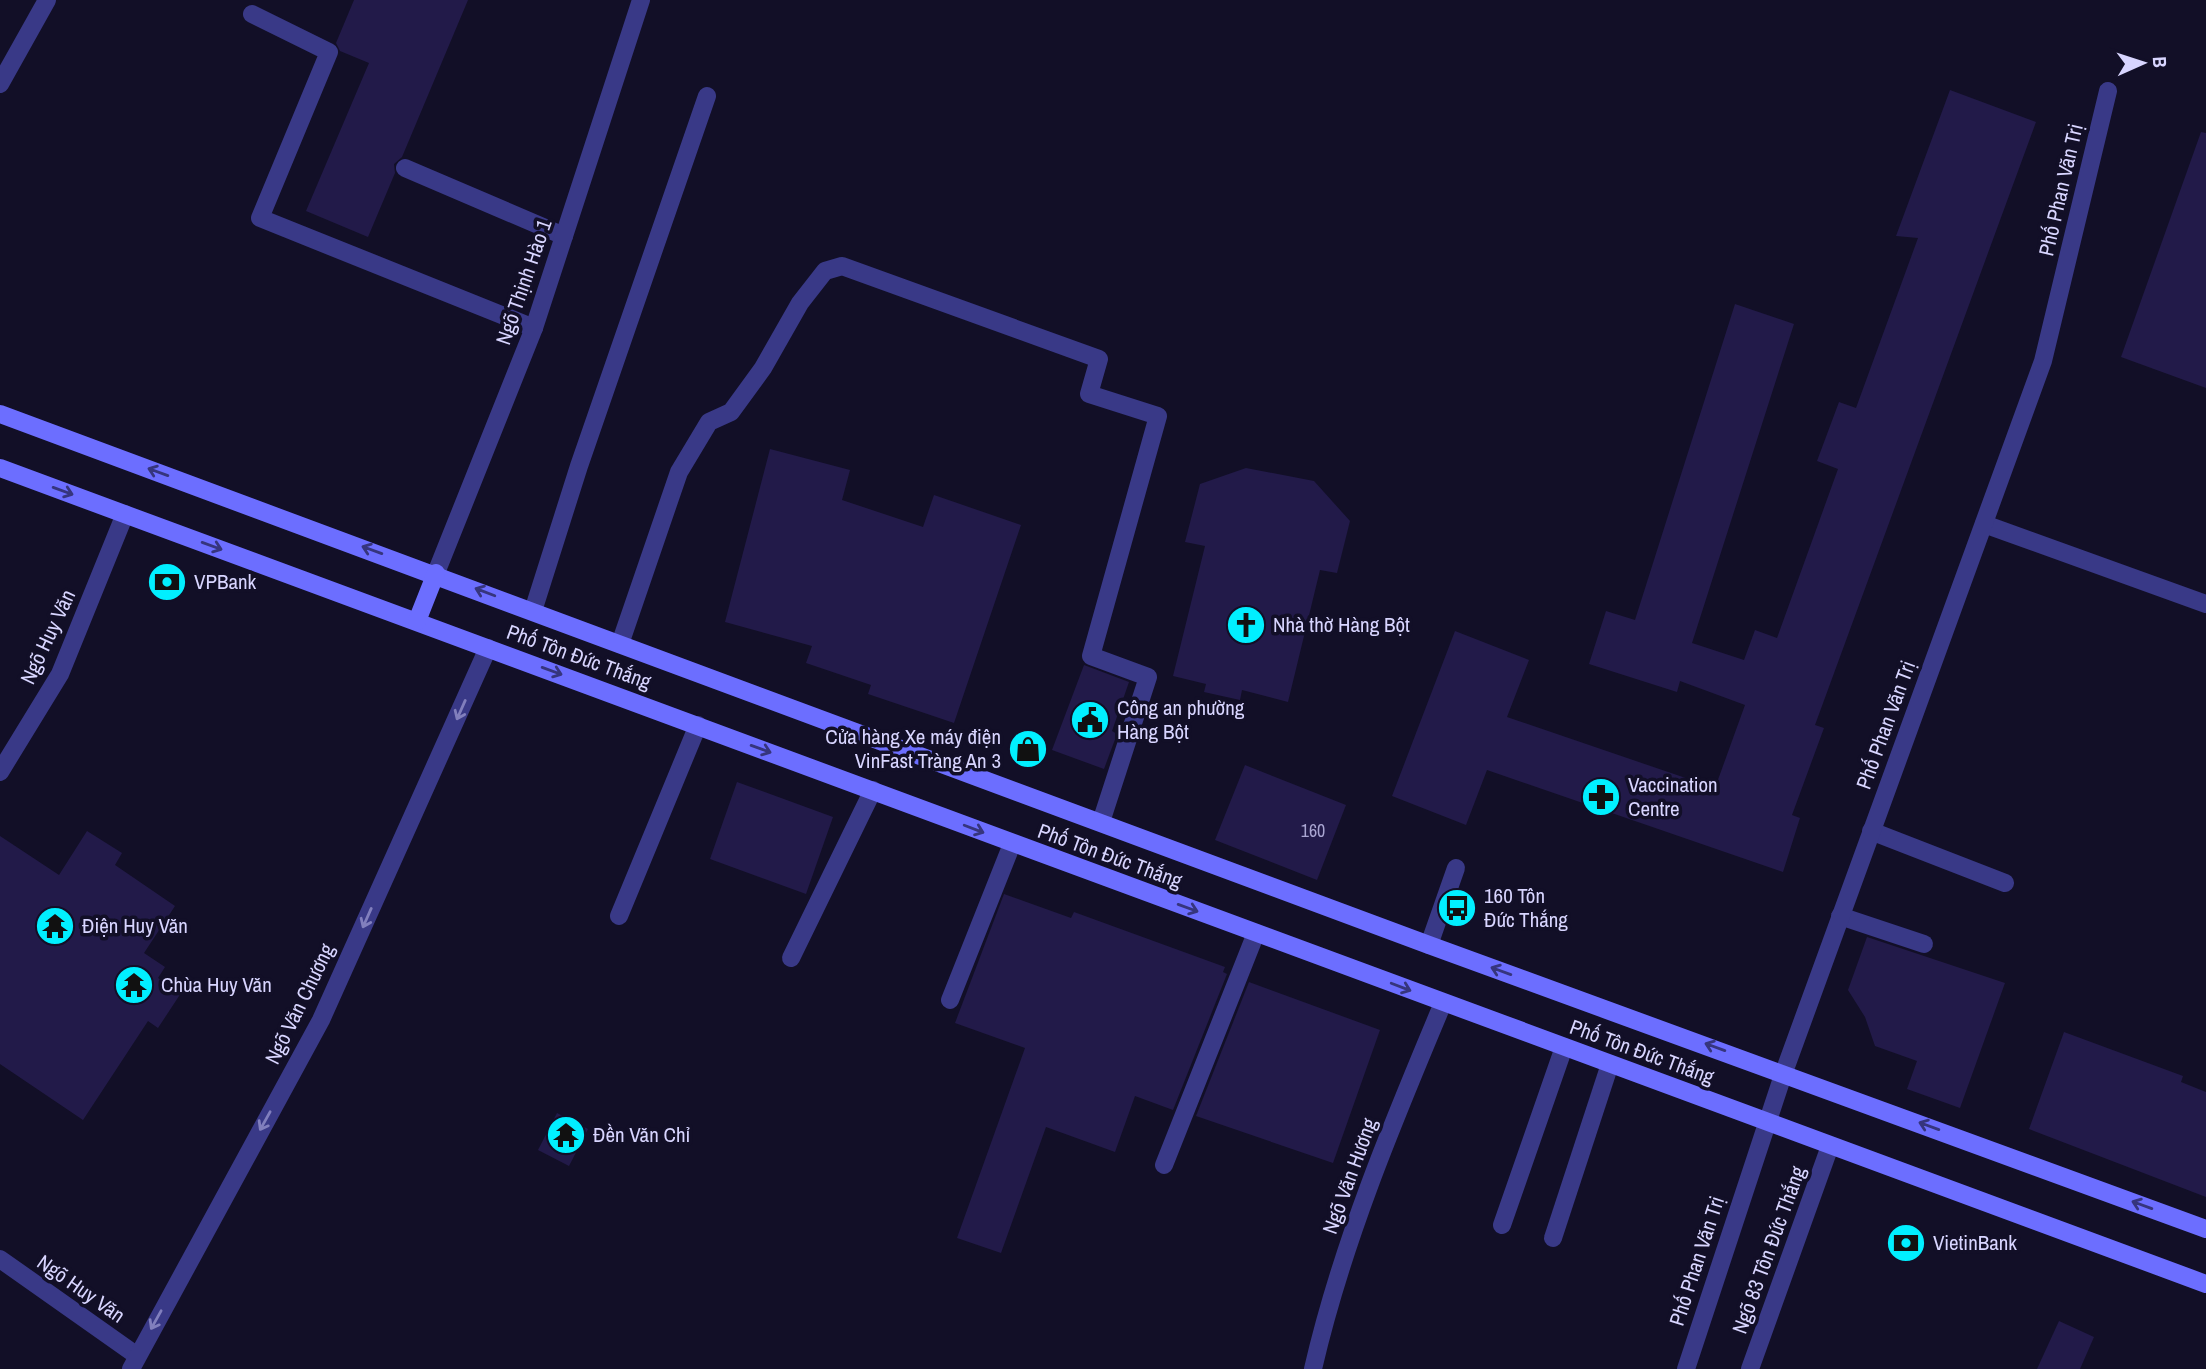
<svg xmlns="http://www.w3.org/2000/svg" width="2206" height="1369" viewBox="0 0 2206 1369" font-family="'Archivo Narrow',sans-serif">
<rect width="100%" height="100%" fill="#120f27"/>
<!-- building -->
<g fill="#221a49">
<polygon points="354,0 468,0 402,157 394,164 395,173 368,237 306,211 369,63 340,51 336,43"/>
<polygon points="1950,90 2036,122 1815,725 1824,728 1792,815 1800,818 1783,872 1487,770 1466,825 1392,796 1455,631 1529,660 1507,717 1715,788 1745,705 1680,681 1677,692 1589,664 1606,611 1635,620 1735,304 1794,324 1692,643 1744,660 1755,630 1777,638 1838,469 1817,461 1839,402 1856,408 1918,238 1896,236"/>
<polygon points="2201,132 2206,133 2206,388 2121,357"/>
<polygon points="770,449 850,470 842,500 923,527 934,495 1021,525 954,723 868,694 871,685 806,663 812,646 725,622"/>
<polygon points="1246,468 1314,481 1350,521 1337,573 1320,570 1288,702 1242,690 1240,700 1204,692 1206,684 1173,676 1205,546 1185,542 1200,484"/>
<polygon points="1084,665 1129,682 1112,731 1117,734 1104,769 1052,750"/>
<polygon points="1245,765 1346,805 1317,880 1215,840"/>
<polygon points="737,782 833,817 806,894 710,859"/>
<polygon points="87,831 122,853 115,865 175,906 144,953 165,967 158,978 181,993 158,1028 148,1021 83,1120 0,1064 0,836 59,875"/>
<polygon points="1004,894 1071,918 1074,912 1225,967 1223,972 1227,974 1173,1110 1135,1096 1115,1152 1046,1127 1001,1253 957,1238 1025,1048 955,1023"/>
<polygon points="1867,937 2005,983 1960,1108 1907,1089 1917,1061 1875,1046 1865,1017 1848,990"/>
<polygon points="1249,982 1380,1030 1333,1163 1196,1116"/>
<polygon points="2064,1032 2183,1076 2181,1082 2206,1092 2206,1197 2029,1129"/>
<polygon points="557,1113 588,1129 569,1166 538,1150"/>
<polygon points="2059,1321 2094,1337 2080,1369 2037,1369"/>
</g>
<g fill="none" stroke-linecap="round" stroke-linejoin="round">
<!-- service -->
<g stroke="#393987" stroke-width="18">
<polyline points="252,14 329,52 260,218 534,328"/>
<polyline points="0,84 47,0"/>
<polyline points="405,168 564,236"/>
<polyline points="1984,524 2206,604"/>
<polyline points="533,611 579,466 707,96"/>
<polyline points="620,644 679,472 709,422 731,412 763,368 800,303 825,271 842,266 1099,359 1089,394 1158,416 1091,656 1148,677 1101,822"/>
<polyline points="0,772 60,674 125,514"/>
<polyline points="1871,831 2005,883"/>
<polyline points="619,916 698,725"/>
<polyline points="1840,916 1924,944"/>
<polyline points="1429,945 1456,868"/>
<polyline points="791,958 873,790"/>
<polyline points="950,1000 1012,844"/>
<polyline points="1164,1165 1256,933"/>
<polyline points="1502,1225 1564,1047"/>
<polyline points="1553,1238 1610,1064"/>
<polyline points="0,1259 136,1355"/>
<polyline points="131,1369 321,1020 488,648"/>
<path d="M1313 1369C1342 1243 1393 1122 1443 1003"/>
<polyline points="1750,1369 1830,1146"/>
</g>
<!-- minor -->
<g stroke="#393987" stroke-width="18">
<polyline points="436,573 534,328 641,0"/>
<polyline points="1686,1369 1784,1072 2043,361 2108,91"/>
</g>
<!-- secondary -->
<g stroke="#6c6eff" stroke-width="18">
<path d="M0 414C477 588 952 770 1429 945 1688 1040 1948 1133 2206 1229"/>
<polyline points="0,468 2206,1284"/>
<polyline points="417,621 436,573"/>
</g>
</g>
<!-- one-way arrows -->
<defs><path id="oneway-shaft" d="M-6 0H5M1.5-3L5.5 0L1.5 3" fill="none" stroke-width="1.6" stroke-linecap="round" stroke-linejoin="round" transform="scale(1.75)"/></defs>
<g stroke="#36357d">
<use href="#oneway-shaft" transform="translate(158 472) rotate(-160)"/>
<use href="#oneway-shaft" transform="translate(63 491) rotate(20)"/>
<use href="#oneway-shaft" transform="translate(212 546) rotate(20)"/>
<use href="#oneway-shaft" transform="translate(372 550) rotate(-160)"/>
<use href="#oneway-shaft" transform="translate(485 592) rotate(-159)"/>
<use href="#oneway-shaft" transform="translate(552 671) rotate(20)"/>
<use href="#oneway-shaft" transform="translate(761 749) rotate(20)"/>
<use href="#oneway-shaft" transform="translate(974 829) rotate(21)"/>
<use href="#oneway-shaft" transform="translate(1188 908) rotate(20)"/>
<use href="#oneway-shaft" transform="translate(1501 971) rotate(-160)"/>
<use href="#oneway-shaft" transform="translate(1401 987) rotate(21)"/>
<use href="#oneway-shaft" transform="translate(1715 1047) rotate(-160)"/>
<use href="#oneway-shaft" transform="translate(1929 1126) rotate(-160)"/>
<use href="#oneway-shaft" transform="translate(2142 1205) rotate(-160)"/>
</g>
<g stroke="#817fbd">
<use href="#oneway-shaft" transform="translate(461 710) rotate(114)"/>
<use href="#oneway-shaft" transform="translate(367 918) rotate(114)"/>
<use href="#oneway-shaft" transform="translate(265 1121) rotate(119)"/>
<use href="#oneway-shaft" transform="translate(156 1320) rotate(119)"/>
</g>
<!-- icons -->
<defs>
<g id="bank-disc" transform="scale(2.0125)"><circle r="9.5" fill="#01efff" stroke="#120f27"/><path d="M-6-4H6V4H-6ZM0-2.3a2.3 2.3 0 1 0 0 4.6a2.3 2.3 0 1 0 0-4.6Z" fill="#111"/></g>
<g id="church-disc" transform="scale(2.0125)"><circle r="9.5" fill="#01efff" stroke="#120f27"/><path d="M-1.2-6h2.4v3.5h3.3v2.4h-3.3V6h-2.4V-.1h-3.3v-2.4h3.3Z" fill="#111"/></g>
<g id="civic-disc" transform="scale(2.0125)"><circle r="9.5" fill="#01efff" stroke="#120f27"/><path d="M-.6-6.5H3V-4.5H.6V-3L4-1V1h2V6H-6V1h2V-1L-.6-3ZM-1.2 2.5V6h2.4V2.5Z" fill="#111"/></g>
<g id="shop-disc" transform="scale(2.0125)"><circle r="9.5" fill="#01efff" stroke="#120f27"/><path d="M-5-2.5h2.3a2.7 3.5 0 0 1 5.4 0H5L5.5 6h-11ZM-1.5-2.5h3a1.5 2.3 0 0 0-3 0Z" fill="#111"/></g>
<g id="pharmacy-disc" transform="scale(2.0125)"><circle r="9.5" fill="#01efff" stroke="#120f27"/><path d="M-2-6h4v4h4v4h-4v4h-4v-4h-4v-4h4Z" fill="#111"/></g>
<g id="bus-disc" transform="scale(2.0125)"><circle r="9.5" fill="#01efff" stroke="#120f27"/><path d="M-5-6H5V4H4V6H2V4H-2V6H-4V4H-5ZM-3.5-4V0h7V-4ZM-3.5 1.2v1.5H-2V1.2ZM2 1.2v1.5H3.5V1.2Z" fill="#111"/></g>
<g id="temple-disc" transform="scale(2.0125)"><circle r="9.5" fill="#01efff" stroke="#120f27"/><path d="M0-6L5-2H3V0L6.5 2.5H4V6H1.5V3h-3V6H-4V2.5H-6.5L-3 0V-2H-5Z" fill="#111"/></g>
</defs>
<g fill-rule="evenodd">
<use href="#bank-disc" x="167" y="582"/>
<use href="#church-disc" x="1246" y="625"/>
<use href="#civic-disc" x="1090" y="720"/>
<use href="#shop-disc" x="1028" y="749"/>
<use href="#pharmacy-disc" x="1601" y="797"/>
<use href="#bus-disc" x="1457" y="908"/>
<use href="#temple-disc" x="55" y="926"/>
<use href="#temple-disc" x="134" y="985"/>
<use href="#temple-disc" x="566" y="1135"/>
<use href="#bank-disc" x="1906" y="1243"/>
</g>
<g text-anchor="middle" stroke-width="7" stroke-linejoin="round" paint-order="stroke">
<!-- number labels -->
<g font-size="18" fill="#aaa6d2">
<text x="1313" y="837">160</text>
</g>
<!-- street labels -->
<g font-size="21" fill="#d8d5ff" stroke="#120f27">
<text transform="translate(2061 190) rotate(-77)" y="7">Phố Phan Văn Trị</text>
<text transform="translate(524 282) rotate(-71)" y="7">Ngõ Thịnh Hào 1</text>
<text transform="translate(48 637) rotate(-65)" y="7">Ngõ Huy Văn</text>
<text transform="translate(579 657) rotate(20)" y="7">Phố Tôn Đức Thắng</text>
<text transform="translate(1886 725) rotate(-70)" y="7">Phố Phan Văn Trị</text>
<text transform="translate(1110 856) rotate(20)" y="7">Phố Tôn Đức Thắng</text>
<text transform="translate(300 1004) rotate(-64)" y="7">Ngõ Văn Chương</text>
<text transform="translate(1642 1052) rotate(20)" y="7">Phố Tôn Đức Thắng</text>
<text transform="translate(1350 1176) rotate(-70)" y="7">Ngõ Văn Hương</text>
<text transform="translate(1769 1250) rotate(-70)" y="7">Ngõ 83 Tôn Đức Thắng</text>
<text transform="translate(1697 1261) rotate(-72)" y="7">Phố Phan Văn Trị</text>
<text transform="translate(81 1289) rotate(35)" y="7">Ngõ Huy Văn</text>
</g>
<!-- poi labels -->
<g font-size="21" fill="#d8d5ff" stroke="#120f27" text-anchor="start">
<text x="194" y="589">VPBank</text>
<text x="1273" y="632">Nhà thờ Hàng Bột</text>
<text x="1117" y="715">Công an phường<tspan x="1117" dy="24">Hàng Bột</tspan></text>
<text x="1001" y="744" text-anchor="end">Cửa hàng Xe máy điện<tspan x="1001" dy="24">VinFast Tràng An 3</tspan></text>
<text x="1628" y="792">Vaccination<tspan x="1628" dy="24">Centre</tspan></text>
<text x="1484" y="903">160 Tôn<tspan x="1484" dy="24">Đức Thắng</tspan></text>
<text x="82" y="933">Điện Huy Văn</text>
<text x="161" y="992">Chùa Huy Văn</text>
<text x="593" y="1142">Đền Văn Chỉ</text>
<text x="1933" y="1250">VietinBank</text>
</g>
</g>
<!-- north arrow -->
<g transform="translate(2143 63) rotate(87)" stroke="#120f27" stroke-width="5" paint-order="stroke">
<path d="M0-5L12 26L0 18L-12 26Z" fill="#d8d5ff"/>
<text y="-10" font-size="19" font-weight="bold" text-anchor="middle" fill="#d8d5ff">B</text>
</g>
</svg>
